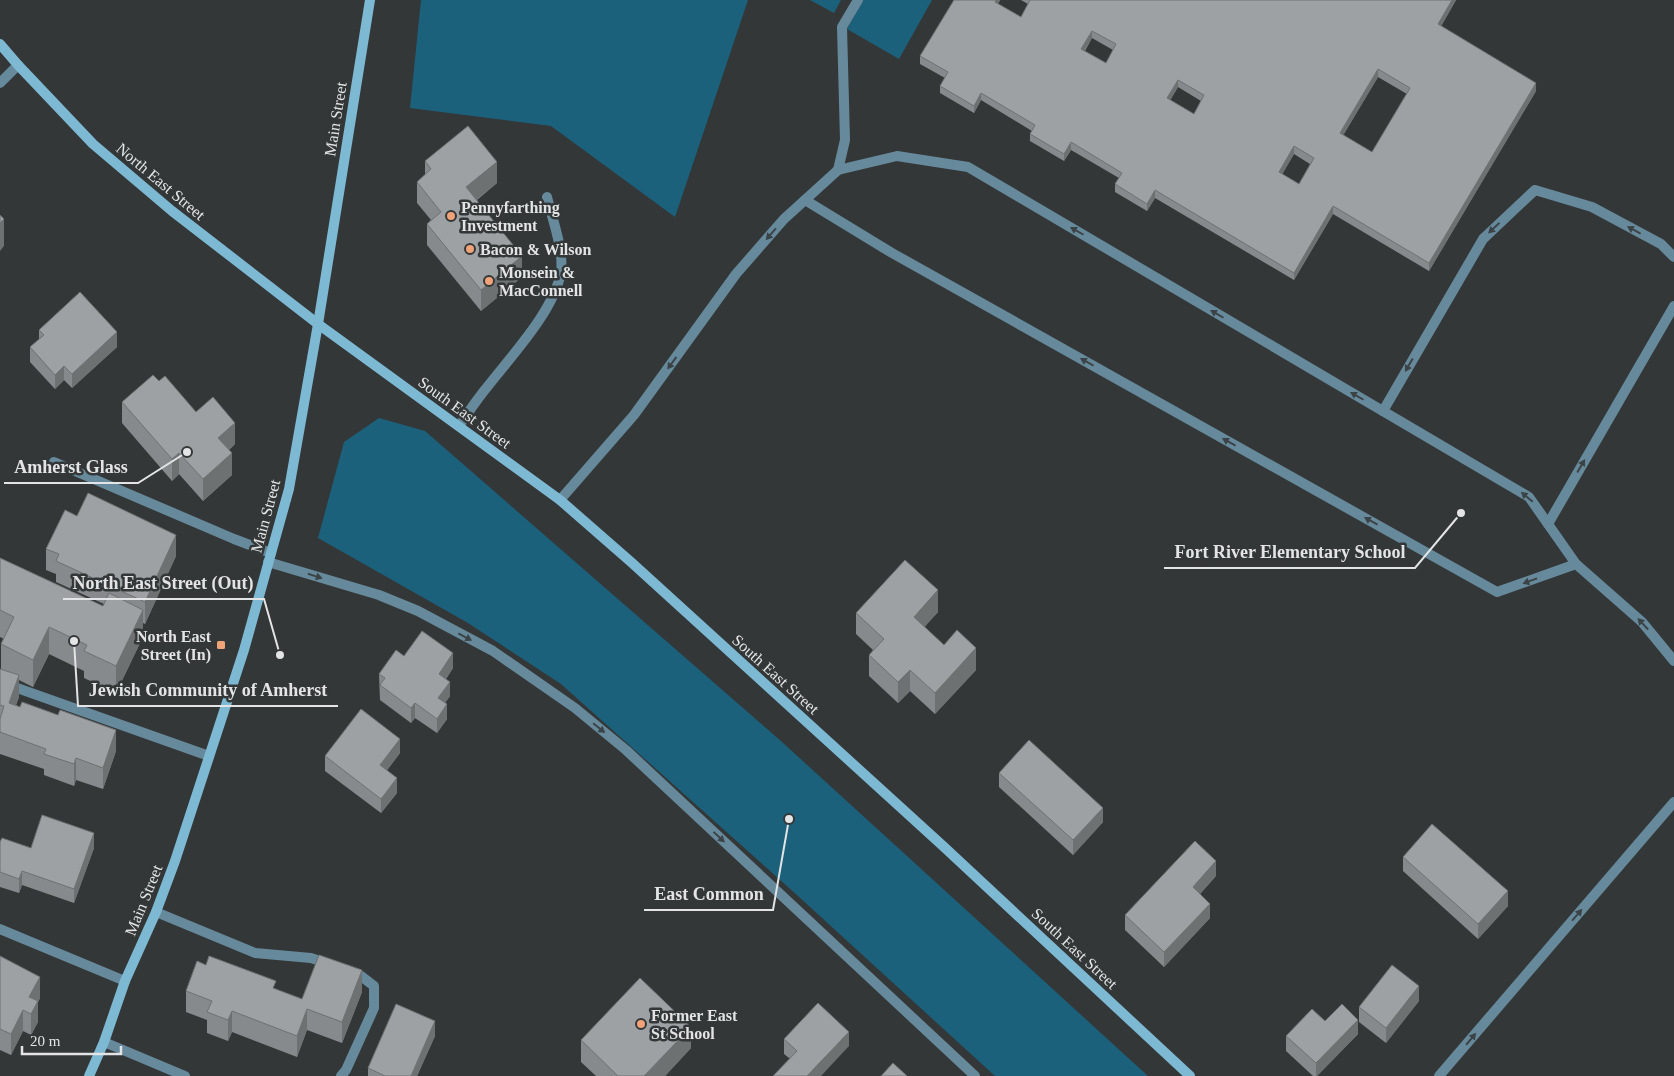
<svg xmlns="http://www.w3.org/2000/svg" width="1674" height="1076" viewBox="0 0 1674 1076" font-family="Georgia,serif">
<rect width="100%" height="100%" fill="#343738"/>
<!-- green -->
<g fill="#1c617c">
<polygon points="421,0 748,0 675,217 551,126 410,108"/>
<polygon points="810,0 841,0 834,13"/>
<polygon points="863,0 932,0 899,59 847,29"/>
<polygon points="379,418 425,431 782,742 1148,1076 995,1076 798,896 561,684 468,623 318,538 344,442"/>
</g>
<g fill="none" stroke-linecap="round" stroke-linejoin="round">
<!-- lane -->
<g stroke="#668a9b" stroke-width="10">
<polyline points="0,83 18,65"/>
<polyline points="838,170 845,140 842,27 858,0"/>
<polyline points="805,200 892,253 1497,592 1576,564"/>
<polyline points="1383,411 1483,239 1535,190 1592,207 1661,244 1674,257"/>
<path d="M459 426C468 413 477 399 488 386 512 355 554 311 561 272 564 250 552 218 547 197"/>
<polyline points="54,462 234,539 271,553"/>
<polyline points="560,500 634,415 736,274 784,219 838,170 897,156 968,167 1529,497 1576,564 1642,622 1674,661"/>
<polyline points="1548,524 1674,306"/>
<polyline points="0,682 209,756"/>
<polyline points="156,912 255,953 311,958 329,964"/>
<polyline points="0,929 125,981"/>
<polyline points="104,1042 185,1076"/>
<polyline points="341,1076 346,1070 374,1008 374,986 361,976 350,972"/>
<polyline points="1439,1076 1674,802"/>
</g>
<!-- street -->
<polyline stroke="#668a9b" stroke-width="10" points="268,562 379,595 418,611 493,651 575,708 626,750 975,1076"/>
<!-- secondary -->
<g stroke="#7eb9d4" stroke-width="10">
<polyline points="0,44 18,65 93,144 172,211 318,324 560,500 631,562 943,846 1190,1076"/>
<polyline points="89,1076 104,1042 125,981 156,912 175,861 244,650 289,489 318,324 370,0"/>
</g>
</g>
<!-- wall -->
<g fill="#878a8c" fill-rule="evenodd">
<path d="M954 0H1000L998 4 1021 17 1028 4 1021 0H1456L1441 26 1536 91 1429 271 1333 214 1294 280 1155 198 1147 211 1115 192V184L1119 178 1071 150 1064 161 1030 141V134L1032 131 981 100 974 113 940 93V86L945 78 920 64V56ZM1092 38 1113 50 1106 63 1085 51ZM1378 77 1407 94 1372 152 1343 135ZM1178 87 1201 101 1194 114 1170 100ZM1294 154 1310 164 1299 184 1282 174Z"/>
<polygon points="425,161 497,183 477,200 522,277 481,311 427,245 427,224 431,220 417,203 417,182 425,175"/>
<polygon points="39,330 117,347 72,388 64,380 55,389 30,362 30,347 39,339"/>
<polygon points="159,381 235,444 229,450 232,475 203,501 179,474 172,481 122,423 122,402"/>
<polygon points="46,549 176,556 145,624 143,623 143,637 116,693 84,678 84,671 49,654 33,687 19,680 19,697 16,705 116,751 103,789 76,780 74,786 44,775 44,769 0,754 0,669 1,669 1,644 4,639 0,637 0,558 103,606 104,604 56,582 56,574 46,570"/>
<polygon points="938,612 924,627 944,645 976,670 935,714 910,691 898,703 869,676 869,655 873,650 856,634 856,613"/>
<polygon points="404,656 453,668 446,679 450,696 445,703 447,719 437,733 415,718 411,723 380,700 379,674"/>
<polygon points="400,753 387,770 397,793 381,813 325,771 325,756"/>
<polygon points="999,773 1103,822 1073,855 999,787"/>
<polygon points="0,842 31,848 94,848 74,903 22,885 19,893 0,887"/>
<polygon points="1403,857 1508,906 1478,939 1403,871"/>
<polygon points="1216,876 1200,894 1210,918 1164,967 1125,930 1125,915"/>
<polygon points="0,956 40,998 38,1002 38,1022 31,1035 23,1031 11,1055 0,1050"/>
<polygon points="206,965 302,999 362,992 342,1043 307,1030 297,1057 232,1032 228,1041 207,1033 207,1020 186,1012 186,991"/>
<polygon points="1419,1001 1386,1043 1359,1022 1359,1007"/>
<polygon points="1325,1021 1358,1034 1317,1076 1313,1076 1286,1051 1286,1036"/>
<polygon points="435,1036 417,1076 368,1076 368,1068"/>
<polygon points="784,1039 849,1046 789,1058 784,1054"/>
<polygon points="581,1040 691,1048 665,1076 596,1076 581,1062"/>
</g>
<!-- shaded-wall -->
<g fill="#6e7172">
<polygon points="996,0 1000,0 995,9 995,2"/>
<polygon points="1452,0 1456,0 1438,32 1438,24"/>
<polygon points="1092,31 1092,38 1081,56 1081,49"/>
<polygon points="1378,69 1378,77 1340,141 1340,133"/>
<polygon points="1178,80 1178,87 1167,106 1167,98"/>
<polygon points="1536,83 1536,91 1429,271 1429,263"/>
<polygon points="981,93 981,100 974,113 974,106"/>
<polygon points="1071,142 1071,150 1064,161 1064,154"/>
<polygon points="1294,146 1294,154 1279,180 1279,172"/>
<polygon points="497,162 497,183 466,208 466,187"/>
<polygon points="1155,190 1155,198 1147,211 1147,204"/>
<polygon points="1333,206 1333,214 1294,280 1294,273"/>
<polygon points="4,219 4,246 0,251 0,223"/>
<polygon points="522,256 522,277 481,311 481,290"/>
<polygon points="117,332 117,347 72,388 72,374"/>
<polygon points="64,366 64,380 55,389 55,375"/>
<polygon points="235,423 235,444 218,459 218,438"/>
<polygon points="179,453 179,474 172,481 172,459"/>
<polygon points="232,453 232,475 203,501 203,479"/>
<polygon points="176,535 176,556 145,624 145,602"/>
<polygon points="938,590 938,612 914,639 914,617"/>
<polygon points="143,610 143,637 116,693 116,666"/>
<polygon points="49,627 49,654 33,687 33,660"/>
<polygon points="976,648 976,670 935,714 935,693"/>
<polygon points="453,653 453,668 439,688 439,674"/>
<polygon points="910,670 910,691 898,703 898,682"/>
<polygon points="19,675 19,697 9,724 9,703"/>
<polygon points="450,682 450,696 438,712 438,698"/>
<polygon points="415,703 415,718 411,723 411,708"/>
<polygon points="447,704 447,719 437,733 437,719"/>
<polygon points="116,730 116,751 103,789 103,768"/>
<polygon points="400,739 400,753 380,780 380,765"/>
<polygon points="76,758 76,780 74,786 74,764"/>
<polygon points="397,778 397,793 381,813 381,799"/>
<polygon points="1103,808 1103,822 1073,855 1073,840"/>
<polygon points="94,833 94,848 74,903 74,889"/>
<polygon points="1216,861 1216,876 1193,902 1193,887"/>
<polygon points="22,871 22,885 19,893 19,879"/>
<polygon points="1508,891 1508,906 1478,939 1478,924"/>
<polygon points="1210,904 1210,918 1164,967 1164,952"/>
<polygon points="362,970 362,992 342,1043 342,1022"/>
<polygon points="40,977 40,998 38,1002 38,1022 31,1035 31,1014 29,997"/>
<polygon points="1419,986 1419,1001 1386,1043 1386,1028"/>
<polygon points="307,1009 307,1030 297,1057 297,1036"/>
<polygon points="23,1010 23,1031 11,1055 11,1034"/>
<polygon points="232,1011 232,1032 228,1041 228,1020"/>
<polygon points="1358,1020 1358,1034 1317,1076 1316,1076 1316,1063"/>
<polygon points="435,1021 435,1036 417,1076 411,1076"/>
<polygon points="691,1027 691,1048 665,1076 644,1076"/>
<polygon points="849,1032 849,1046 821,1076 807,1076"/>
</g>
<!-- building -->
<g fill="#9da1a3" stroke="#6e7172" fill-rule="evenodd">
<path d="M954 0H996L995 2 1021 17 1030 0H1452L1438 24 1536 83 1429 263 1333 206 1294 273 1155 190 1147 204 1115 184 1122 173 1071 142 1064 154 1030 134 1035 125 981 93 974 106 940 86 948 72 920 56ZM1092 31 1116 44 1106 63 1081 49ZM1378 69 1410 88 1372 152 1340 133ZM1178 80 1204 95 1194 114 1167 98ZM1294 146 1314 158 1299 184 1279 172Z"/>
<polygon points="468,126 497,162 466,187 522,256 481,290 427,224 441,212 417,182 431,169 425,161"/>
<polygon points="0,215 4,219 0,223"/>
<polygon points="80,292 117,332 72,374 64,366 55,375 30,347 44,335 39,330"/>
<polygon points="153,375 159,381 165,376 196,412 213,397 235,423 218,438 232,453 203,479 179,453 172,459 122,402"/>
<polygon points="88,493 176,535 145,602 56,561 59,554 46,549 65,510 77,516"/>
<polygon points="0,558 103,606 109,593 143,610 116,666 84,651 87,645 49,627 33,660 1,644 14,617 0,610"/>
<polygon points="905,560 938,590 914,617 944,645 957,630 976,648 935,693 910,670 898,682 869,655 884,639 856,613"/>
<polygon points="422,631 453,653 439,674 450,682 438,698 447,704 437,719 415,703 411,708 380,685 385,678 379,674 396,650 404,656"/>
<polygon points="0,669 19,675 9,703 20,707 22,702 58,715 60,710 116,730 103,768 76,758 74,764 44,754 46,749 0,732 0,719 4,706 0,705"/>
<polygon points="361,709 400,739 380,765 397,778 381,799 325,756"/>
<polygon points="1029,740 1103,808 1073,840 999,773"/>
<polygon points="42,815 94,833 74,889 22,871 19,879 0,872 0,842 2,838 31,848"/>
<polygon points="1432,824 1508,891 1478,924 1403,857"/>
<polygon points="1195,841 1216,861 1193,887 1210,904 1164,952 1125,915"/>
<polygon points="319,955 362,970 342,1022 307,1009 297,1036 232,1011 228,1020 207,1012 212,1001 186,991 197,961 206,965 209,956 276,981 273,988 302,999"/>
<polygon points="0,956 40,977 29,997 38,1001 31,1014 23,1010 11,1034 0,1029"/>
<polygon points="1392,965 1419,986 1386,1028 1359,1007"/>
<polygon points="640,978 691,1027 644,1076 618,1076 581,1040"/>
<polygon points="818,1003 849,1032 807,1076 773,1076 797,1051 784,1039"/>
<polygon points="396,1004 435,1021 411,1076 385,1076 368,1068"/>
<polygon points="1342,1004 1358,1020 1316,1063 1286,1036 1312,1009 1325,1021"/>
<polygon points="893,1063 907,1076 881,1076"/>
</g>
<!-- one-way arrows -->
<defs><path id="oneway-solid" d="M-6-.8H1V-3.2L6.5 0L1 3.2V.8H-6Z" transform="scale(1.25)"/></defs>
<g fill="#3c4347">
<use href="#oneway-solid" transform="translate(1494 228) rotate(137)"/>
<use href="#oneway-solid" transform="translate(1634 230) rotate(-152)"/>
<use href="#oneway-solid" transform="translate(1077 231) rotate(-150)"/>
<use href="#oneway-solid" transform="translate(771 234) rotate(131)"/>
<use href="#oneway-solid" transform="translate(1217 314) rotate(-150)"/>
<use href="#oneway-solid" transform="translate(1087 362) rotate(-151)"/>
<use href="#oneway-solid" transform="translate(672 363) rotate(126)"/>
<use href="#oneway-solid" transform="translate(1409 365) rotate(120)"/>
<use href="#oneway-solid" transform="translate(1357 396) rotate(-150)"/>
<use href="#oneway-solid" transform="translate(1229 442) rotate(-151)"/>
<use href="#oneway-solid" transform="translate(1581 466) rotate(-60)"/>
<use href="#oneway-solid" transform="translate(1527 497) rotate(-140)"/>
<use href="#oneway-solid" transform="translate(1371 521) rotate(-151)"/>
<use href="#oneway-solid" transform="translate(315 576) rotate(17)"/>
<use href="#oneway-solid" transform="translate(1530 581) rotate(160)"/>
<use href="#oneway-solid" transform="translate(1643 624) rotate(-133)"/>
<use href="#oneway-solid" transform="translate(465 637) rotate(28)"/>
<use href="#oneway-solid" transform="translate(599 728) rotate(39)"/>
<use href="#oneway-solid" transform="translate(719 837) rotate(43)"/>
<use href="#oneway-solid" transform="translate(1577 915) rotate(-49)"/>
<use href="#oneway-solid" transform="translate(1471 1039) rotate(-50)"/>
</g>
<!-- markers -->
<g fill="#f0a279" stroke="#343738" stroke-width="2">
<circle cx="451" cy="216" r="5"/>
<circle cx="470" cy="249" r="5"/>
<circle cx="489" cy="281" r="5"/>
<rect x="216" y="640" width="10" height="10" rx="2.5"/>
<circle cx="641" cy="1024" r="5"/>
</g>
<g text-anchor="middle" stroke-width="5" stroke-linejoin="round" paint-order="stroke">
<!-- street labels -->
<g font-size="16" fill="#e2e4e5" stroke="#343738">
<text transform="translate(335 119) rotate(-81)" y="6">Main Street</text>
<text transform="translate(161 181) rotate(40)" y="6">North East Street</text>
<text transform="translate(465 412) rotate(36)" y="6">South East Street</text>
<text transform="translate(265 516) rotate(-75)" y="6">Main Street</text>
<text transform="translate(776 674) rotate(42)" y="6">South East Street</text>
<text transform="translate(143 900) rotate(-68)" y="6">Main Street</text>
<text transform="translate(1075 948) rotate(43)" y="6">South East Street</text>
</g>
<!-- poi labels -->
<g font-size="16" font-weight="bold" fill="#e2e4e5" stroke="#343738" text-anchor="start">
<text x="461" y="213">Pennyfarthing<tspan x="461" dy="18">Investment</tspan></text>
<text x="480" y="255">Bacon &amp; Wilson</text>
<text x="499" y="278">Monsein &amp;<tspan x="499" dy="18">MacConnell</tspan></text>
<text x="211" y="642" text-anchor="end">North East<tspan x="211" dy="18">Street (In)</tspan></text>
<text x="651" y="1021">Former East<tspan x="651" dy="18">St School</tspan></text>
</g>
</g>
<!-- callouts -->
<path fill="none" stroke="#e2e4e5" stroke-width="2" d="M187 452L138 483H4M1461 513L1415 568H1164M280 655L264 599H63M74 641L78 706H338M789 819L773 910H644"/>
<g fill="#e2e4e5" stroke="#343738" stroke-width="2">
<circle cx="187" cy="452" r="5"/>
<circle cx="1461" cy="513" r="5"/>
<circle cx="280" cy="655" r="5"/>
<circle cx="74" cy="641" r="5"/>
<circle cx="789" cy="819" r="5"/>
</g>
<g font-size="18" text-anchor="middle" font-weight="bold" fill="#e2e4e5" stroke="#343738" stroke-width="5" stroke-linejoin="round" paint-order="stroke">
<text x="71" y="473">Amherst Glass</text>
<text x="1290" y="558">Fort River Elementary School</text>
<text x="163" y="589">North East Street (Out)</text>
<text x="208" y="696">Jewish Community of Amherst</text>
<text x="709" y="900">East Common</text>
</g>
<!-- scale -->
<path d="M22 1046v8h99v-8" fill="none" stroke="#e2e4e5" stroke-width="2.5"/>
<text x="30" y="1046" font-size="15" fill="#e2e4e5" stroke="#343738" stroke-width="4" paint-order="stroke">20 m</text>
</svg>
